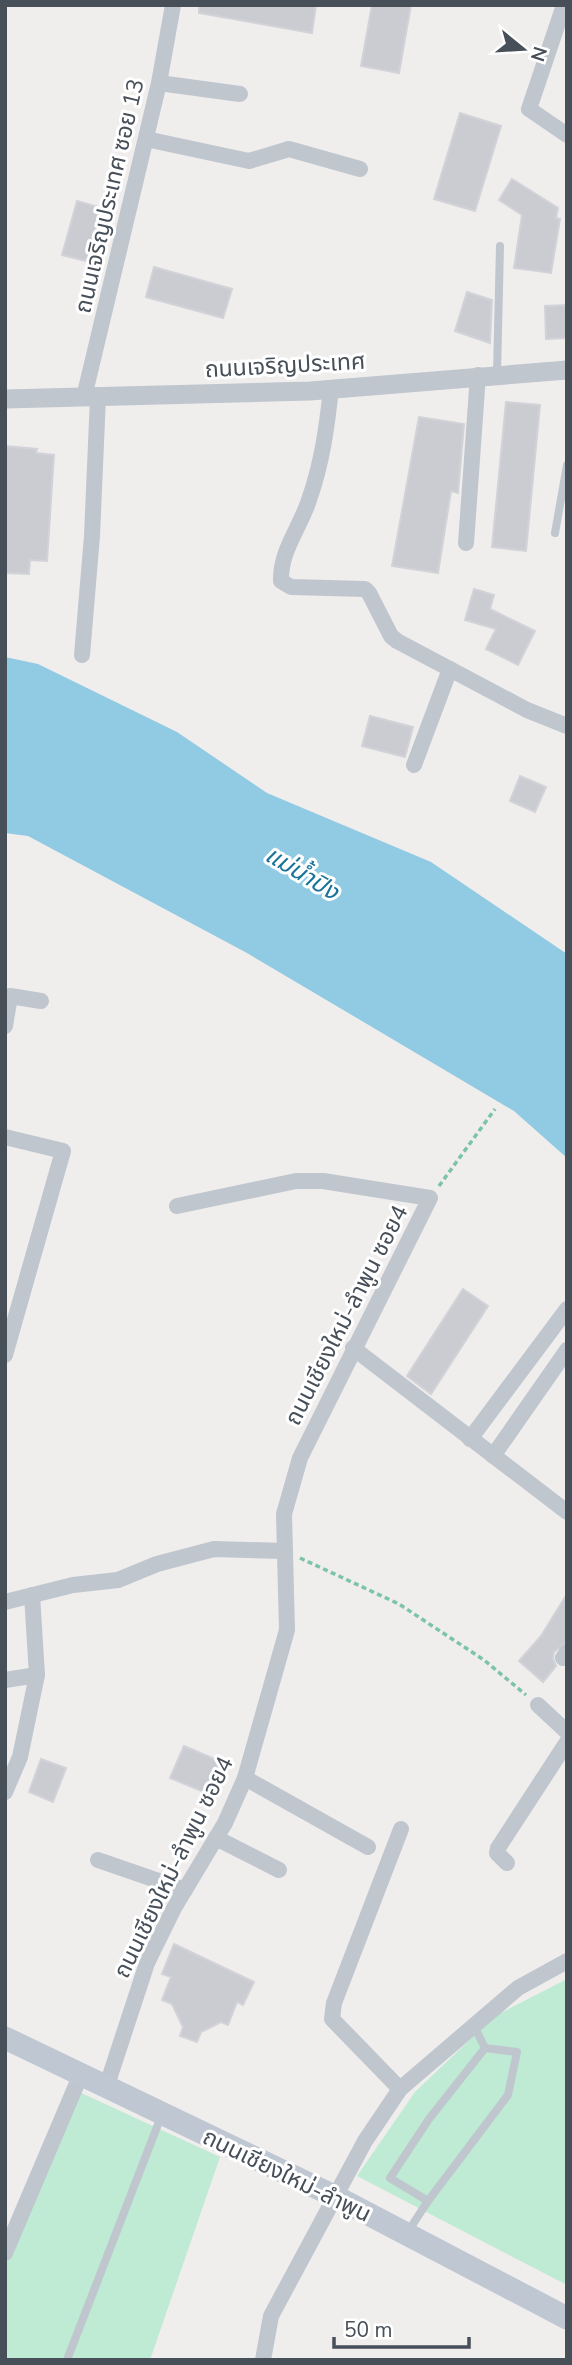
<svg xmlns="http://www.w3.org/2000/svg" width="572" height="2365" viewBox="0 0 572 2365" font-family="'Nunito Sans','Noto Sans Thai',sans-serif">
<rect width="100%" height="100%" fill="#f0eded"/>
<!-- green -->
<g fill="#bfead4">
<polygon points="567,1979 567,2285 357,2176 415,2092 458,2051 495,2016"/>
<polygon points="77,2091 220,2157 150,2360 5,2360 5,2267"/>
</g>
<!-- water -->
<polygon fill="#90cae3" points="5,657 38,664 177,732 267,793 431,862 567,954 567,1158 514,1111 247,953 28,836 5,833"/>
<!-- building -->
<g fill="#caccd2" stroke="#d2d3d8" stroke-width="2">
<polygon points="199,5 316,5 312,33 199,13"/>
<polygon points="372,5 411,5 399,73 361,66"/>
<polygon points="460,113 501,126 475,211 434,199"/>
<polygon points="512,179 558,208 556,218 560,219 551,273 514,268 522,215 499,200"/>
<polygon points="77,201 109,210 94,263 62,255"/>
<polygon points="154,267 232,289 223,318 146,297"/>
<polygon points="467,292 492,300 490,343 455,331"/>
<polygon points="567,305 567,338 546,339 545,306"/>
<polygon points="506,402 540,405 526,551 492,547"/>
<polygon points="419,417 464,424 458,493 451,491 438,573 392,566"/>
<polygon points="5,446 37,449 36,453 54,455 47,561 30,560 29,574 5,573"/>
<polygon points="474,589 494,595 490,609 535,631 518,665 486,649 496,629 465,620"/>
<polygon points="370,716 413,727 405,757 362,746"/>
<polygon points="520,776 546,787 535,812 510,801"/>
<polygon points="463,1289 488,1306 431,1394 407,1376"/>
<polygon points="567,1594 567,1642 554,1652 553,1658 556,1666 543,1682 519,1661 541,1636"/>
<polygon points="184,1746 229,1765 216,1797 170,1778"/>
<polygon points="41,1759 66,1768 53,1802 29,1792"/>
<polygon points="174,1944 254,1982 243,2005 237,2002 228,2025 221,2022 201,2032 197,2042 180,2036 183,2027 172,2004 162,2000 171,1977 162,1974"/>
</g>
<g fill="none" stroke-linecap="round" stroke-linejoin="round">
<!-- path -->
<g stroke="#7bc4a7" stroke-width="3.5" stroke-dasharray="5 3.5" stroke-linecap="butt">
<polyline points="439,1186 495,1109"/>
<polyline points="300,1558 399,1604 484,1660 526,1695"/>
</g>
<!-- service -->
<g stroke="#bfc6ce" stroke-width="8">
<polyline points="497,374 500,246"/>
<polyline points="555,533 567,465"/>
<polyline points="474,2026 485,2048"/>
<polygon points="485,2048 517,2052 508,2095 428,2201 390,2178 429,2119"/>
<polyline points="407,2233 428,2201"/>
<polyline points="67,2360 162,2114"/>
</g>
<!-- minor -->
<g stroke="#bfc6ce" stroke-width="16">
<polyline points="564,5 529,109 567,135"/>
<polyline points="159,83 240,94"/>
<polyline points="146,139 249,161 289,149 360,169"/>
<path d="M331 388C327 427 322 463 309 500 300 528 280 551 281 581L291 587 365 589 369 593 391 636 397 641 527 710 567 726"/>
<polyline points="84,397 159,83 173,5"/>
<polyline points="466,543 478,375"/>
<polyline points="82,655 92,536 98,397"/>
<polyline points="414,765 450,669"/>
<polyline points="5,1026 10,996 41,1001"/>
<polyline points="5,1137 63,1151 5,1355"/>
<polyline points="353,1348 567,1512"/>
<polyline points="470,1439 567,1309"/>
<polyline points="493,1456 567,1350"/>
<polyline points="32,1595 37,1675"/>
<polyline points="5,1602 73,1585 118,1580 157,1564 214,1549 285,1551"/>
<polyline points="563,1658 567,1652"/>
<polyline points="5,1680 37,1675 20,1757 5,1792"/>
<polyline points="538,1705 567,1732"/>
<polyline points="245,1778 368,1847"/>
<polyline points="216,1838 279,1870"/>
<polyline points="98,1860 185,1890"/>
<polyline points="507,1863 497,1853 498,1848 567,1742"/>
<polyline points="107,2085 147,1963 174,1908 225,1823 245,1778 287,1630 284,1514 300,1458 430,1198 323,1181 296,1181 177,1206"/>
<polyline points="400,2089 332,2019 334,2003 401,1829"/>
<polyline points="5,2253 81,2074"/>
<polyline points="263,2360 271,2316 365,2141 400,2089 518,1988 567,1961"/>
</g>
<!-- tertiary -->
<polyline stroke="#bfc6ce" stroke-width="19" points="5,399 310,391 567,370"/>
<!-- secondary -->
<polyline stroke="#bfc7d2" stroke-width="23" points="5,2038 334,2196 567,2318"/>
</g>
<g text-anchor="middle" stroke-width="6" stroke-linejoin="round" paint-order="stroke">
<!-- street labels -->
<g font-size="23" fill="#474f59" stroke="#fff">
<text transform="translate(109 196) rotate(-77)" y="8">ถนนเจริญประเทศ ซอย 13</text>
<text transform="translate(285 365) rotate(-3)" y="8">ถนนเจริญประเทศ</text>
<text transform="translate(346 1315) rotate(-63)" y="8">ถนนเชียงใหม่-ลำพูน ซอย4</text>
<text transform="translate(173 1867) rotate(-64)" y="8">ถนนเชียงใหม่-ลำพูน ซอย4</text>
<text transform="translate(287 2175) rotate(26)" y="8">ถนนเชียงใหม่-ลำพูน</text>
</g>
<!-- water labels -->
<g font-size="24" font-style="italic" fill="#1a7399" stroke="#fff">
<text transform="translate(302 873) rotate(31)" y="8">แม่น้ำปิง</text>
</g>
</g>
<!-- border -->
<rect width="572" height="2365" fill="none" stroke="#474f59" stroke-width="14"/>
<!-- north arrow -->
<g transform="translate(523 49) rotate(108)" stroke="#ffffff" stroke-width="5" paint-order="stroke">
<path d="M0-5L12 26L0 18L-12 26Z" fill="#474f59"/>
<text y="-10" font-size="19" font-weight="bold" text-anchor="middle" fill="#474f59">N</text>
</g>
<!-- scale -->
<path d="M334 2337v10h135v-10" fill="none" stroke="#474f59" stroke-width="3.5"/>
<text x="344" y="2337" font-size="21" fill="#474f59" stroke="#ffffff" stroke-width="5" paint-order="stroke">50 m</text>
</svg>
